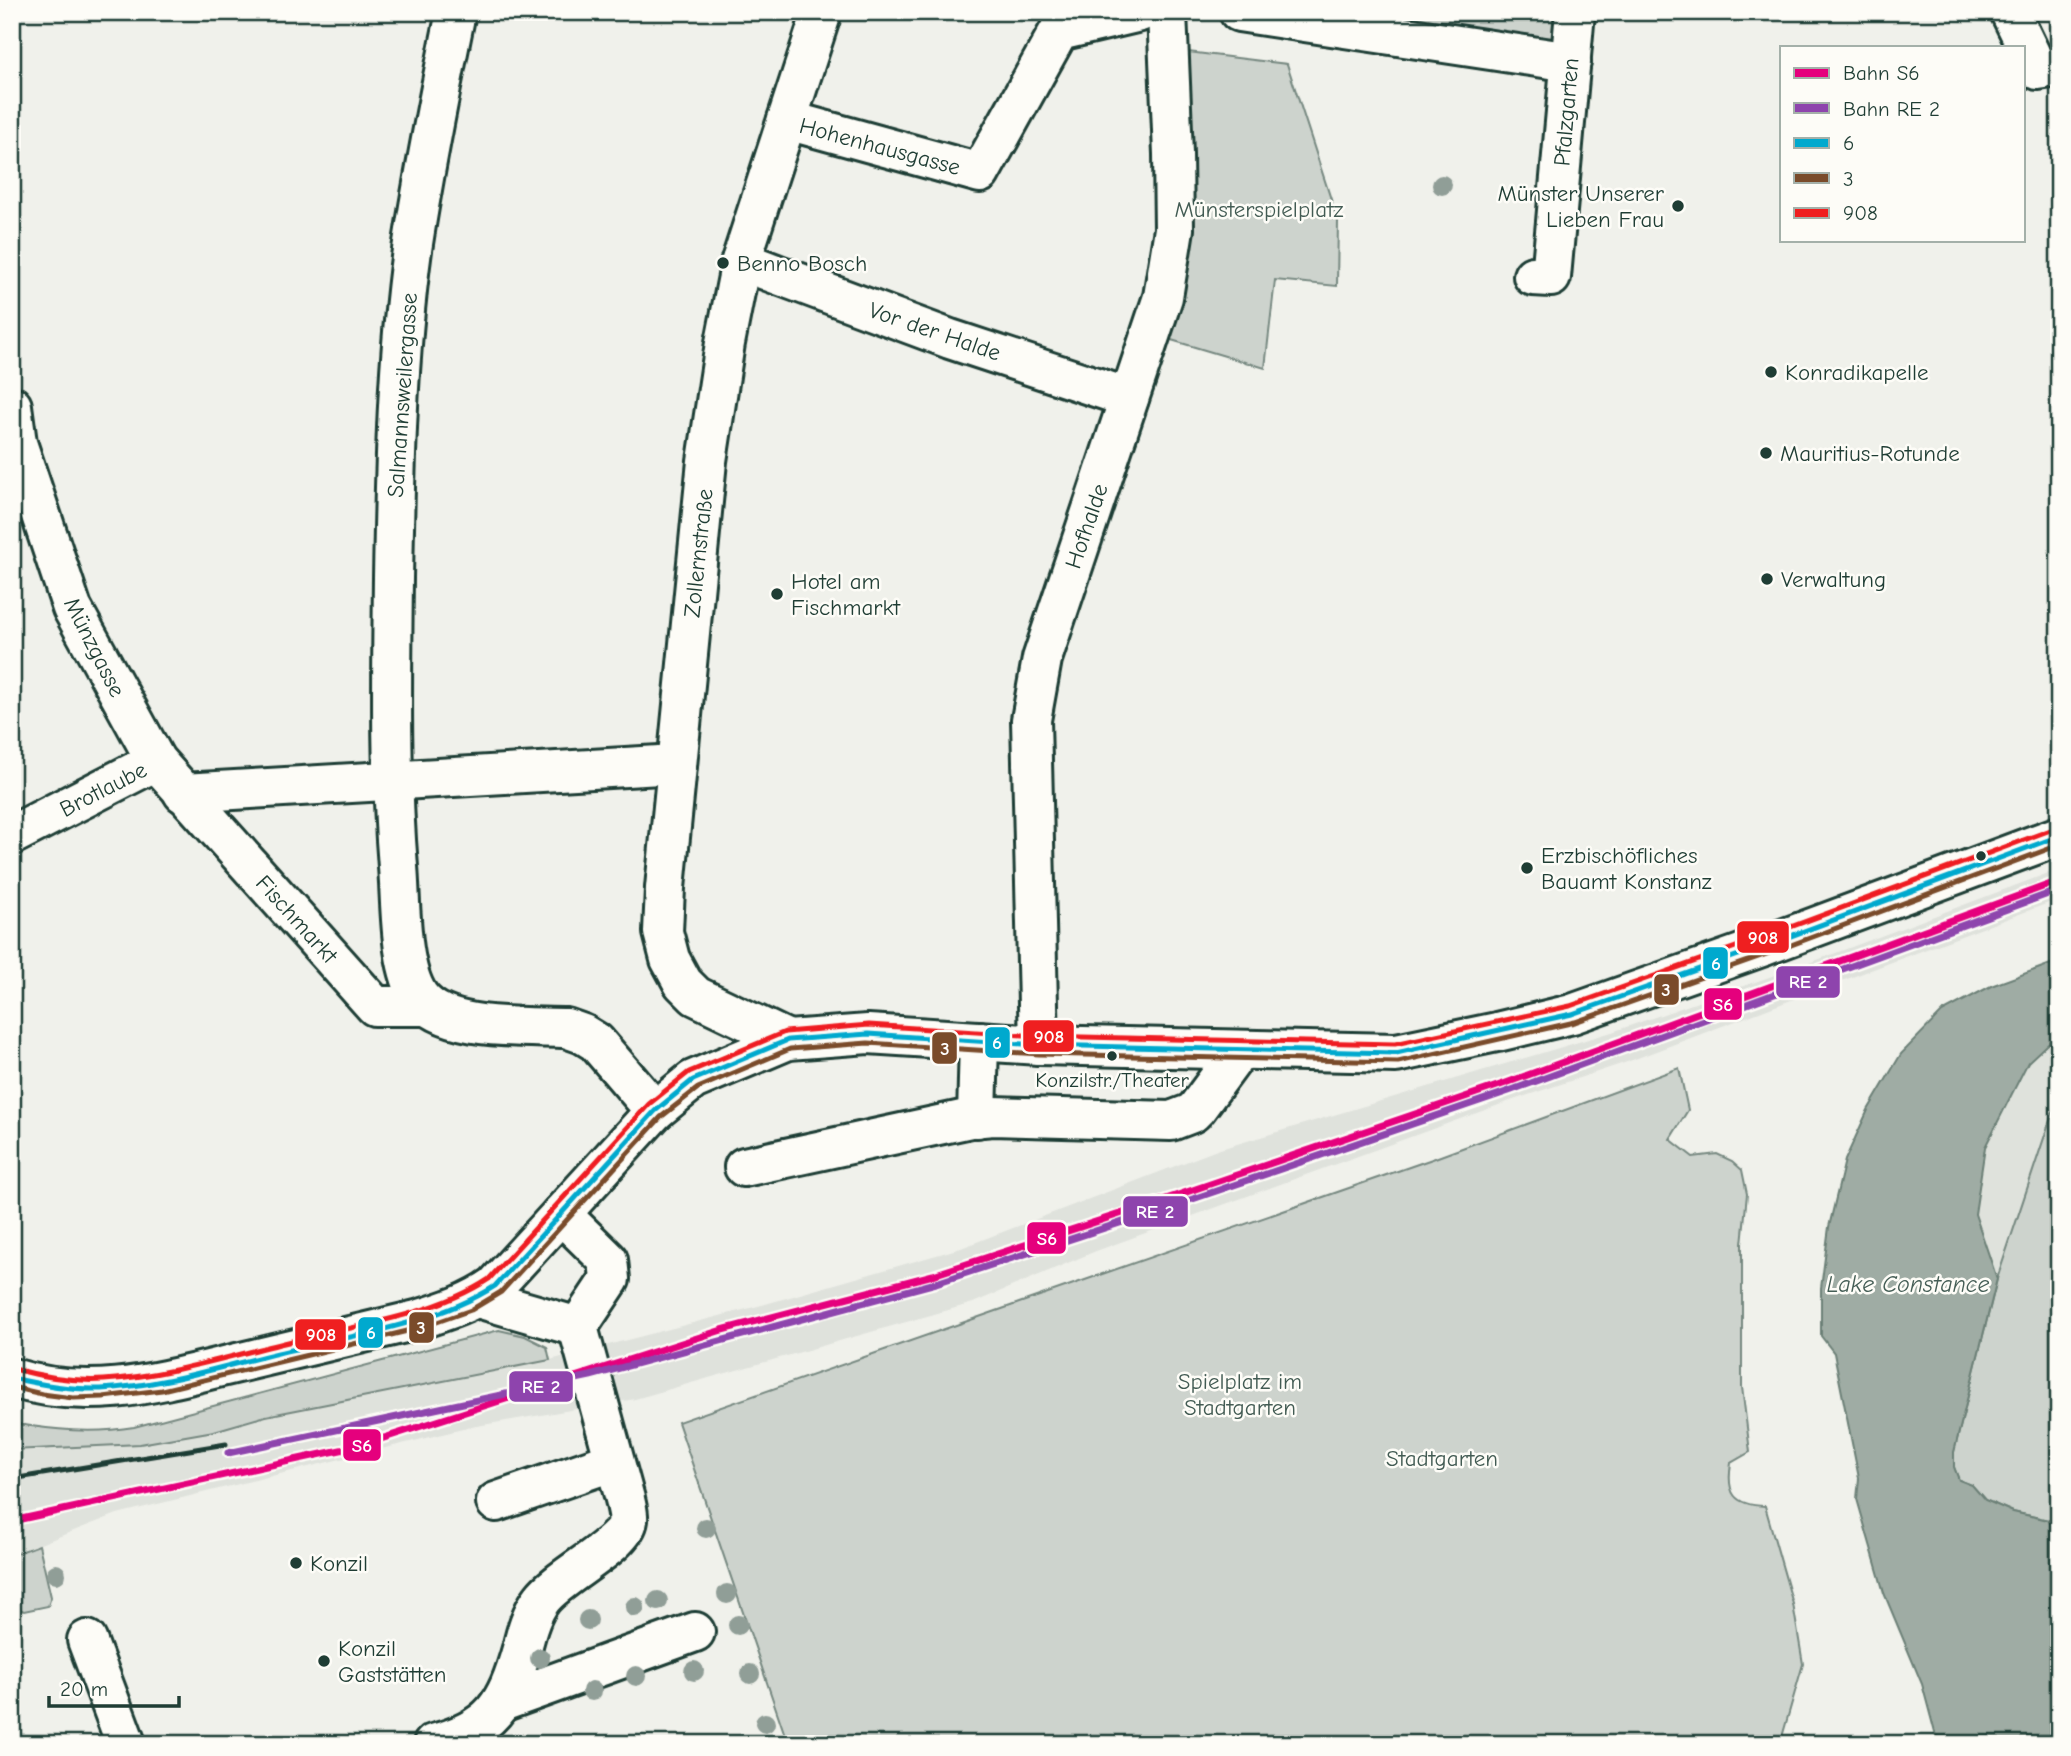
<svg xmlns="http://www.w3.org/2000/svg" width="2071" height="1756" viewBox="0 0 2071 1756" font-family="'Comic Neue',sans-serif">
<rect width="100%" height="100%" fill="#f0f1eb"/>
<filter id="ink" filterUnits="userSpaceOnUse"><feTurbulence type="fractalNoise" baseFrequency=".0143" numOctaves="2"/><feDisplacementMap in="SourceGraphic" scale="14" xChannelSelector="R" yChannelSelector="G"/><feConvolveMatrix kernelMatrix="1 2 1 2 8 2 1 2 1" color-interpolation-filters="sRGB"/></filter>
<g filter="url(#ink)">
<!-- built -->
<g fill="#dfe2dc">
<polygon points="2059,869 2059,899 1627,1062 1507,1102 1096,1251 973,1303 635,1399 471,1427 117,1514 12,1555 12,1450 140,1444 214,1431 266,1416 550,1360 762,1305 961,1248 1217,1150 1612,1032 1801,966"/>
<polygon points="2059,1033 2059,1533 2048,1520 2013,1512 1985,1500 1972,1485 1997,1279 1975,1214 1985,1147 2028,1062"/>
</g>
<!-- green -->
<g fill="#cdd3cd" stroke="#768880" stroke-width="2">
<polygon points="1402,12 1558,12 1555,46 1400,21"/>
<polygon points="1188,52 1287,64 1338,221 1337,286 1275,280 1265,368 1168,339 1188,255"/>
<path d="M1679 1068 1688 1110 1670 1139 1693 1157 1717 1154 1732 1161 1742 1170 1747 1194 1742 1244V1387L1750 1452 1731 1463C1726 1494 1734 1505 1765 1506L1793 1604 1803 1664 1780 1744H788L678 1422 1435 1158Z"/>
<polygon points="2059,1093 2059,1533 2048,1520 2013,1512 1985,1500 1972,1485 1959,1480 1954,1467 1954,1452 1997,1279"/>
<path d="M499 1330 525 1336 547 1347 550 1360 266 1416 214 1431 140 1444 12 1450V1423C53 1430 93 1434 134 1427Z"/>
<polygon points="39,1545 51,1597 48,1606 24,1611 12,1606 12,1555"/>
</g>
<!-- water -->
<polygon fill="#9faca4" stroke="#6c8077" stroke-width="2" points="2059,961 2059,1033 2028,1062 1985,1147 1975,1214 1997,1279 1954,1452 1954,1467 1959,1480 1972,1485 1985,1500 2013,1512 2048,1520 2059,1533 2059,1744 1938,1744 1922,1684 1884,1593 1857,1499 1859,1478 1834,1353 1821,1336 1821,1288 1829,1227 1845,1160 1868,1110 1901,1054 1942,1012 1991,986"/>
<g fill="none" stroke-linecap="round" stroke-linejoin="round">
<!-- minor casing -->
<g stroke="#1f3d34" stroke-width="44">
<g id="minor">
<path d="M456 12C440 91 424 170 412 250 397 359 395 469 393 578 392 674 390 771 398 867 401 902 399 967 419 996 444 1032 526 1026 566 1028L583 1034 596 1042 655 1111"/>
<polyline points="1239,12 1571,62"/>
<polyline points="2010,12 2038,70 2059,67"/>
<polyline points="787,120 980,173 1059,31 1140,12"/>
<polyline points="741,261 950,339 1129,398"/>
<polyline points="1533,276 1551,277 1575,12"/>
<polyline points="12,406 17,443 72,608 156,761 375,1006 428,1006"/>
<polyline points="183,793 677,764"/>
<polyline points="12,835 156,761"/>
<polyline points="788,1040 696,996 683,983 670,959 663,932 665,888 707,461 725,343 741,261 822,12"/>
<polyline points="1039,1045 1031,720 1042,659 1163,297 1174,229 1173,154 1167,12"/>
<polyline points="977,1118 979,1041"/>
<polyline points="744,1167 971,1118 993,1116 1171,1121 1192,1113 1197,1108 1239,1051"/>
<polyline points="478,1298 578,1327"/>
<path d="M12 1378C96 1404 168 1379 250 1360 306 1347 361 1333 417 1320 446 1311 471 1303 495 1286L655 1111 693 1080 788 1040 868 1034 1039 1045 1396 1053 1497 1032 1572 1014 1764 946 2059 836"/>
<polyline points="496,1502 614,1461"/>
<polyline points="87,1640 126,1744"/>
<polyline points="502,1702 695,1632"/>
<path d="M433 1744C492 1729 506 1705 522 1649 526 1632 531 1613 542 1599 559 1576 625 1545 628 1520 629 1514 626 1505 625 1499L578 1327 610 1279 608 1260 561 1214"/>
</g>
</g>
<!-- minor -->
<use href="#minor" stroke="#fdfcf7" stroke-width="38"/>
<!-- rail -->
<polyline stroke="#1f3d34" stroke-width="5" points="12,1479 226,1444"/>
<!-- bus-1 casing -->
<g stroke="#fdfcf7" stroke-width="10">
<path id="bus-1" d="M12 1378C42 1385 71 1390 101 1389 161 1386 220 1367 278 1353 346 1337 437 1324 495 1286L655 1111 693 1080 788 1040 868 1034 1039 1045 1396 1053 1572 1014 1764 946 2059 836"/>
</g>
<!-- bus-2 casing -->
<g stroke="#fdfcf7" stroke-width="10">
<polyline id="bus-2" points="12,1387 42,1394 73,1398 103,1397 162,1390 420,1328 471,1310 501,1292 661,1117 698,1088 790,1049 868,1043 1039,1054 1398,1062 1575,1022 1767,954 2059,845"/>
</g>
<!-- bus-3 casing -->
<g stroke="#fdfcf7" stroke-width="10">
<path id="bus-3" d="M14 1369C44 1377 73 1382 104 1380 167 1376 230 1356 292 1341 355 1326 435 1315 489 1279L649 1104 689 1072 785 1032 869 1025 1039 1036 1395 1044 1570 1006 1761 938 2056 828"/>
</g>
<!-- bus-1 -->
<use href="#bus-1" stroke="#00a9ce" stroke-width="5"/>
<!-- bus-2 -->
<use href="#bus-2" stroke="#7a4b2a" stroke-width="5"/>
<!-- bus-3 -->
<use href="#bus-3" stroke="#ef1f20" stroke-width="5"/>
<!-- rail-1 casing -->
<g stroke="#fdfcf7" stroke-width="12">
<polyline id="rail-1" points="12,1521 359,1446 722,1330 933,1275 1175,1196 1506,1083 2059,881"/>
</g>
<!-- rail-2 casing -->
<g stroke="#fdfcf7" stroke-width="12">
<polyline id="rail-2" points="228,1453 590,1376 936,1283 1178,1204 1509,1091 2059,890"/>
</g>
<!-- rail-1 -->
<use href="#rail-1" stroke="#e5007d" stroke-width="7"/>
<!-- rail-2 -->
<use href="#rail-2" stroke="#8e44ad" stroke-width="7"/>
</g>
<!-- trees -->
<g fill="#909e97">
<circle cx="1442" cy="185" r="10"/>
<circle cx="706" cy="1528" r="10"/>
<circle cx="56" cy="1574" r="10"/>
<circle cx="727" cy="1594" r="10"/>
<circle cx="658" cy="1601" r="10"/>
<circle cx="635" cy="1607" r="10"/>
<circle cx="588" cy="1620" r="10"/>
<circle cx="738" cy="1625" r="10"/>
<circle cx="540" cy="1658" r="10"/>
<circle cx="694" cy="1671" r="10"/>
<circle cx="750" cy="1674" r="10"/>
<circle cx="636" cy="1676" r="10"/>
<circle cx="592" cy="1691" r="10"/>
<circle cx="765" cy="1723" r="10"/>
</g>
</g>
<!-- markers -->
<g fill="#1f3d34" stroke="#fdfcf7" stroke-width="2.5">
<circle cx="1678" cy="206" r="7"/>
<circle cx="723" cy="263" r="7"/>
<circle cx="1771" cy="372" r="7"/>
<circle cx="1766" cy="453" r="7"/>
<circle cx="1767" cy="579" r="7"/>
<circle cx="777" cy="594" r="7"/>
<circle cx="1981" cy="856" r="6"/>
<circle cx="1527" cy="868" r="7"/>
<circle cx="1112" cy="1056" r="6"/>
<circle cx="296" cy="1563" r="7"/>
<circle cx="324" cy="1661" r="7"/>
</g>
<g text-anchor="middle" stroke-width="5" stroke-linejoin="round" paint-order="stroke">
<!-- bus labels -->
<g font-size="21" fill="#1f3d34" stroke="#fdfcf7">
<text x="1112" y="1087">Konzilstr./Theater</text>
</g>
<!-- street labels -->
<g font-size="23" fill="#1f3d34" stroke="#fdfcf7">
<text transform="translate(1566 112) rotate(-85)" y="8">Pfalzgarten</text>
<text transform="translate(880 146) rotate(15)" y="8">Hohenhausgasse</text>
<text transform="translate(935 331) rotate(19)" y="8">Vor der Halde</text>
<text transform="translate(402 395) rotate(-86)" y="8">Salmannsweilergasse</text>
<text transform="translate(1086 526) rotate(-71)" y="8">Hofhalde</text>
<text transform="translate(698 553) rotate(-84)" y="8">Zollernstraße</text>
<text transform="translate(95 647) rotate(63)" y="8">Münzgasse</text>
<text transform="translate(103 789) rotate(-27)" y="8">Brotlaube</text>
<text transform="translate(297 919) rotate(48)" y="8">Fischmarkt</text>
</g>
<!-- poi labels -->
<g font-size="23" fill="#1f3d34" stroke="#fdfcf7" text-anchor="start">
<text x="1664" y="201" text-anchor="end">Münster Unserer<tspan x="1664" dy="26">Lieben Frau</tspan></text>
<text x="737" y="271">Benno Bosch</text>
<text x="1785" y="380">Konradikapelle</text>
<text x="1780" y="461">Mauritius-Rotunde</text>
<text x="1781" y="587">Verwaltung</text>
<text x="791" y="589">Hotel am<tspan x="791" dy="26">Fischmarkt</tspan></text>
<text x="1541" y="863">Erzbischöfliches<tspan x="1541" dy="26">Bauamt Konstanz</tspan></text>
<text x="310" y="1571">Konzil</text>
<text x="338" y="1656">Konzil<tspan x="338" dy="26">Gaststätten</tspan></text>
</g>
<!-- park labels -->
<g font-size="23" fill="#425b53" stroke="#fdfcf7">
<text x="1259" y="217">Münsterspielplatz</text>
<text x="1240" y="1389">Spielplatz im<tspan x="1240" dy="26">Stadtgarten</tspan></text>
<text x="1442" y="1466">Stadtgarten</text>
</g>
<!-- water labels -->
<g font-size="24" font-style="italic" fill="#455e56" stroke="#fdfcf7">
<text x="1908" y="1292">Lake Constance</text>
</g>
</g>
<g stroke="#fdfcf7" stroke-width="2.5">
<rect x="1736" y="920" width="54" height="34" rx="7" fill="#ef1f20"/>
<rect x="1702" y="946" width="27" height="34" rx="7" fill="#00a9ce"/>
<rect x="1775" y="965" width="66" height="34" rx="7" fill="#8e44ad"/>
<rect x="1653" y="973" width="27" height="33" rx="7" fill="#7a4b2a"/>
<rect x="1703" y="987" width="40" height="34" rx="7" fill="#e5007d"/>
<rect x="1022" y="1019" width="53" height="34" rx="7" fill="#ef1f20"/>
<rect x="984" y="1026" width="27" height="33" rx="7" fill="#00a9ce"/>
<rect x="931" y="1031" width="27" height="34" rx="7" fill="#7a4b2a"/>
<rect x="1122" y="1195" width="67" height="33" rx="7" fill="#8e44ad"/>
<rect x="1026" y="1221" width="41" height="34" rx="7" fill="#e5007d"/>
<rect x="408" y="1311" width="27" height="33" rx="7" fill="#7a4b2a"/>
<rect x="357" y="1316" width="27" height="33" rx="7" fill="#00a9ce"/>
<rect x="294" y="1318" width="53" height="33" rx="7" fill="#ef1f20"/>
<rect x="508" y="1370" width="66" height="33" rx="7" fill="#8e44ad"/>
<rect x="342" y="1428" width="40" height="34" rx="7" fill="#e5007d"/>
</g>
<g font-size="19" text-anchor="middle" font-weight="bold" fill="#fff">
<text x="1763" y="944">908</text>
<text x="1716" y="970">6</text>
<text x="1808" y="988">RE 2</text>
<text x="1666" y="996">3</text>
<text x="1723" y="1011">S6</text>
<text x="1049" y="1043">908</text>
<text x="997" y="1049">6</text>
<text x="945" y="1055">3</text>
<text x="1155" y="1218">RE 2</text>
<text x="1047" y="1245">S6</text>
<text x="421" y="1334">3</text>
<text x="371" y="1339">6</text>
<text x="321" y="1341">908</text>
<text x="541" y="1393">RE 2</text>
<text x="362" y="1452">S6</text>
</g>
<!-- margin -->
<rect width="2071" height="1756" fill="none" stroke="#fdfcf7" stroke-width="42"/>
<rect x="21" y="21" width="2029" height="1714" fill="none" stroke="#1f3d34" stroke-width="2.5" filter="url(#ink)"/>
<!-- legend -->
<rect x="1780" y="46" width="245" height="196" fill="#fdfcf7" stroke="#a4b0a9" stroke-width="2"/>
<rect x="1794" y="68" width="35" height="10" fill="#e5007d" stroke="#a4b0a9" stroke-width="2"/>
<text x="1843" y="80" font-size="21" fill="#1f3d34">Bahn S6</text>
<rect x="1794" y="103" width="35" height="10" fill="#8e44ad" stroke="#a4b0a9" stroke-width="2"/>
<text x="1843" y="116" font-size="21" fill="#1f3d34">Bahn RE 2</text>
<rect x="1794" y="138" width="35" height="10" fill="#00a9ce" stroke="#a4b0a9" stroke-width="2"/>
<text x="1843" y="150" font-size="21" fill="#1f3d34">6</text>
<rect x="1794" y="173" width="35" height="10" fill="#7a4b2a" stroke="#a4b0a9" stroke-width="2"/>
<text x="1843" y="186" font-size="21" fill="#1f3d34">3</text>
<rect x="1794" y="208" width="35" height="10" fill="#ef1f20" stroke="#a4b0a9" stroke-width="2"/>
<text x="1843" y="220" font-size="21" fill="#1f3d34">908</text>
<!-- scale -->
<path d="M49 1696v10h130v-10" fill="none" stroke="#1f3d34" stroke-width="3.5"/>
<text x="60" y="1696" font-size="21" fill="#1f3d34" stroke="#fdfcf7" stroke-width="5" paint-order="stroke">20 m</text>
</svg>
